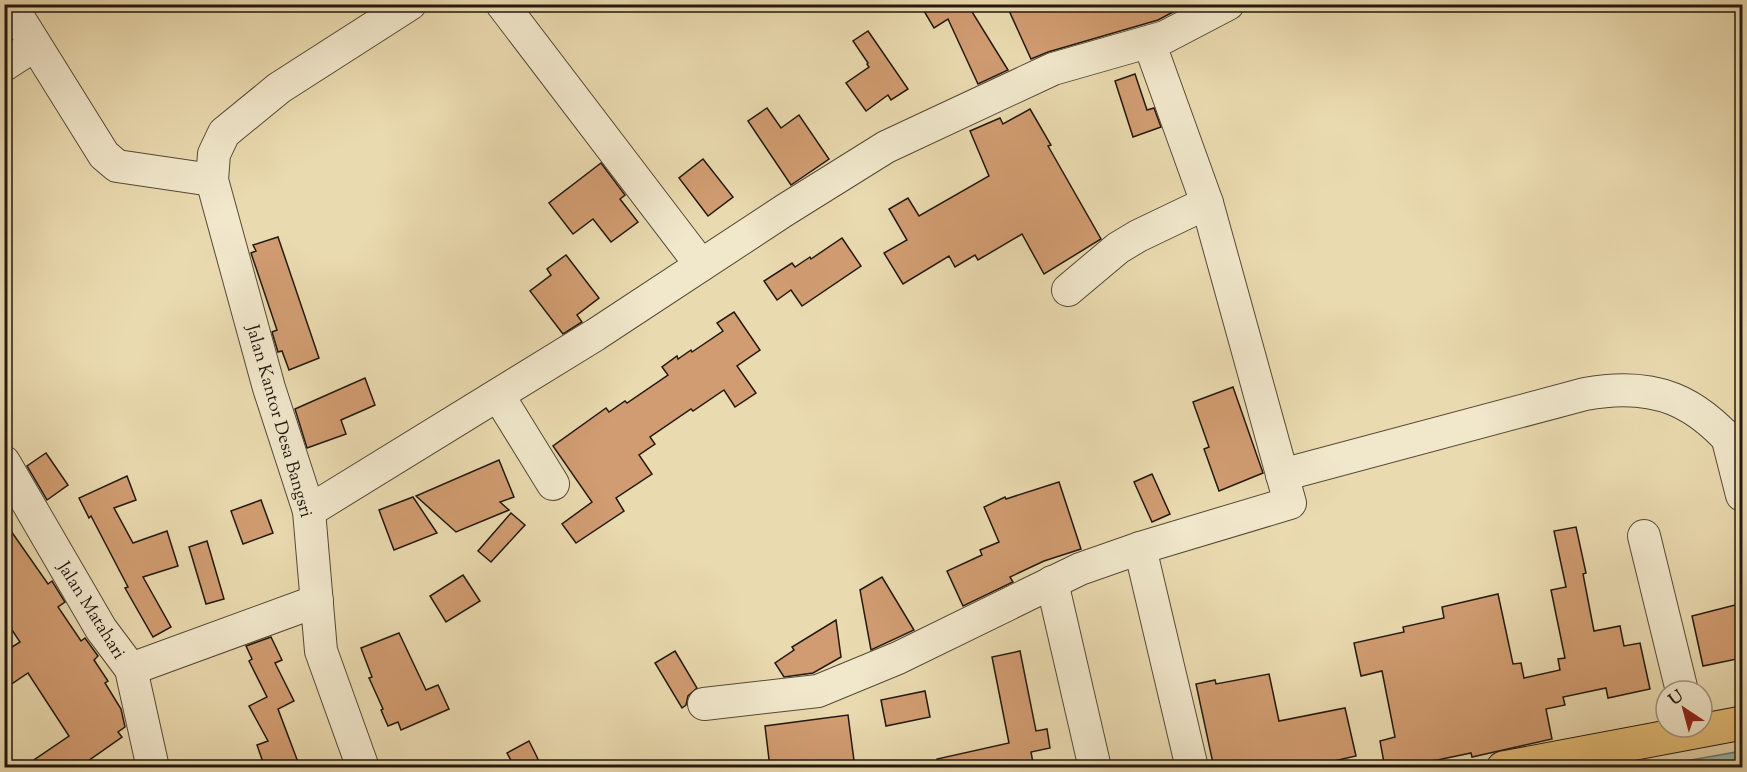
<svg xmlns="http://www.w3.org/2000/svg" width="1747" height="772" viewBox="0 0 1747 772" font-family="'Sorts Mill Goudy',serif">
<rect width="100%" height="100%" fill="#eadaaf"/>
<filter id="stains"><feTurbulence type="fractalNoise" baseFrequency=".00333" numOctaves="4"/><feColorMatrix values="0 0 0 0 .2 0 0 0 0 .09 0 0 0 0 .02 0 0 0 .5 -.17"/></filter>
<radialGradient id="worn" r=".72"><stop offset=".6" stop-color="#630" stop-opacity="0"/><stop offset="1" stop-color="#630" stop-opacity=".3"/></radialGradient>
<!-- water -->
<polygon fill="#98baad" stroke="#697a6e" stroke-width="1.5" points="1742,751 1742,767 1652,767"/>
<!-- building -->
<g fill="#d19c71" stroke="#23190f" stroke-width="1.5">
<polygon points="935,4 973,4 969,7 1008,70 978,84 948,19 934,28 924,11"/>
<polygon points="1006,4 1188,4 1158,20 1048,52 1031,59"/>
<polygon points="868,31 908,89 891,100 888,95 866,111 846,83 869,67 867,64 868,63 853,41"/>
<polygon points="1135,74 1147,110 1154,108 1161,127 1133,137 1115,81"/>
<polygon points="767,108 781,128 799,115 829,159 791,185 748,121"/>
<polygon points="1030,109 1051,145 1048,146 1101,239 1044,274 1022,234 978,260 975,255 955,267 949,256 903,284 884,253 907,240 889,209 908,198 919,216 989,176 970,131 1000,118 1003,124"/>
<polygon points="703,159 733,197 708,216 679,178"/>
<polygon points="601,163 625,195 620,199 638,222 611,242 593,219 573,234 549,203"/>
<polygon points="278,237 319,358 289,370 282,351 278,352 272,332 277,330 251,253 256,251 253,245"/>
<polygon points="842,238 861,266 802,306 791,290 777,300 764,281 792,263 795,267 810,257 811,259"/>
<polygon points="566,255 599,298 577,315 582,322 563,334 530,291 551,275 547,269"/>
<polygon points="734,312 760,350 737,366 756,393 735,407 724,390 693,411 691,409 650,437 655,444 639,455 652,474 616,498 624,511 576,543 562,524 592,502 553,446 606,408 609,412 625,401 627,403 668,375 662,367 677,356 678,359 691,350 692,352 723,331 717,323"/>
<polygon points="365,378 375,405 341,420 346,434 307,448 295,409"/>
<polygon points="1233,387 1263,473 1219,491 1204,449 1209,447 1193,402"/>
<polygon points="46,453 68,485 47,500 27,466"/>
<polygon points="499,460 514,497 500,502 509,510 456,532 416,496"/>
<polygon points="1152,474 1170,514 1152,522 1134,482"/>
<polygon points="127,476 136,500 114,508 133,543 167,531 178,566 143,577 171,627 153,637 125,588 128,587 91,516 89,518 79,498"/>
<polygon points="1059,482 1081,549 1044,561 1010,577 1013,582 963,606 947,571 982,555 980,550 999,542 984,507 1005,497 1006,499"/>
<polygon points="413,497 437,533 394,550 379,510"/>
<polygon points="261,500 273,533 243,544 231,511"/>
<polygon points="511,513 525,525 491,562 478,551"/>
<polygon points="4,521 48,584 52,581 65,602 58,607 81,641 85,638 98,656 94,660 108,681 105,683 121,709 125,727 118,732 122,737 78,768 22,768 69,736 28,673 4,689 4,652 20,642 4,618"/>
<polygon points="1576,527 1586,573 1583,574 1594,631 1620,626 1624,646 1640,643 1650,689 1608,698 1606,688 1563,697 1565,705 1546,709 1552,739 1472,757 1471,753 1399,768 1385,768 1380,741 1395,737 1382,671 1361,676 1354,643 1404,632 1403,627 1444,618 1442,607 1498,594 1513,664 1521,663 1524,678 1560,670 1558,659 1565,658 1551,590 1566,587 1554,531"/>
<polygon points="207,541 224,599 206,604 189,547"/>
<polygon points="463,575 480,601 446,622 430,596"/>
<polygon points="882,577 914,630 871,650 860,590"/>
<polygon points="1743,603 1743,649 1736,651 1737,659 1703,666 1692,616"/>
<polygon points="836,620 841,657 813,673 784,677 775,663 794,650 792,647"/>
<polygon points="399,633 426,690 438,685 449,709 401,730 398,722 388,726 381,710 383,709 369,678 372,677 361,648"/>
<polygon points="271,637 282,660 275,663 294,701 278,709 298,762 283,768 265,768 257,745 268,741 249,706 267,697 249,661 252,659 246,646"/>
<polygon points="675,651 697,688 688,696 686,705 682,708 655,663"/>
<polygon points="1020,651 1036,731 1047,729 1050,748 1031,752 1034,768 938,768 937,759 1009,743 992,657"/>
<polygon points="1269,674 1279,721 1345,708 1356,756 1316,765 1317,768 1214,768 1196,684 1215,680 1216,684"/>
<polygon points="925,691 930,717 886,726 881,700"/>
<polygon points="848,715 855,768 770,768 765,726"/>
<polygon points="529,741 536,755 542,768 515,768 507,753"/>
</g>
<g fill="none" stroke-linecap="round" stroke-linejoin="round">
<!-- minor casing -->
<g stroke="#554937" stroke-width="34">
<g id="minor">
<polyline points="10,4 104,155 117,166 212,180"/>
<polyline points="502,4 701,265"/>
<polyline points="4,65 35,45"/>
<polyline points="1068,290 1118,248 1138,236 1207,203"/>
<polyline points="498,395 553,484"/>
<polyline points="1727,436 1742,495"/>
<polyline points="4,462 101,629 131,669 153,768"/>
<path d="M1282 475 1585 394C1655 381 1698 400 1742 455"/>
<polyline points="309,511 595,335 785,210 886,147 1053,69 1165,37 1228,4"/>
<polyline points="1644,536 1682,691"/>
<polyline points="1140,548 1192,768"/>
<polyline points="1052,582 1095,768"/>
<polyline points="131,669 317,601"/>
<polyline points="704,704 818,691 898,658 1080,569 1140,548 1290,503 1207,203 1149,42"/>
<polyline points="363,768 321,651 309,511 269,388 212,180 214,154 224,133 279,88 410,4"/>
</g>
</g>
<!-- major casing -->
<g stroke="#23190f" stroke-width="35">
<polyline id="major" points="1503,768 1742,723"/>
</g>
<!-- minor -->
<use href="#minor" stroke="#f1e7cb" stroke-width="32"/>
<!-- major -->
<use href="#major" stroke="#e5bd78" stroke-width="33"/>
</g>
<g text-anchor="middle" stroke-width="4.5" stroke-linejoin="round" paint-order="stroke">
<!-- street labels -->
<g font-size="18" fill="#23190f" stroke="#f1e7cb">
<text transform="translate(280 421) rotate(74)" y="6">Jalan Kantor Desa Bangsri</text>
<text transform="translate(92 610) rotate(58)" y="6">Jalan Matahari</text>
</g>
</g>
<!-- margin -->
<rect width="1747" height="772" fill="none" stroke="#eadaaf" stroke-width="24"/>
<rect x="6" y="6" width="1735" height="760" fill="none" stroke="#23190f" stroke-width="3"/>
<rect x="12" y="12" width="1723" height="748" fill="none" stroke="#23190f" stroke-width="1.5"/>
<!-- north arrow -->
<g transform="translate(1684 709) rotate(324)"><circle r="28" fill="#f1e7cb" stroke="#9f9580" stroke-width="1.5"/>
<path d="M0-4.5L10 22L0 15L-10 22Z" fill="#8f2418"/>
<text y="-9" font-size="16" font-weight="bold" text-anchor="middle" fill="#23190f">U</text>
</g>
<rect width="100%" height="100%" filter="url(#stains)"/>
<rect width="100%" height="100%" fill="url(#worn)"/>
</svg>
